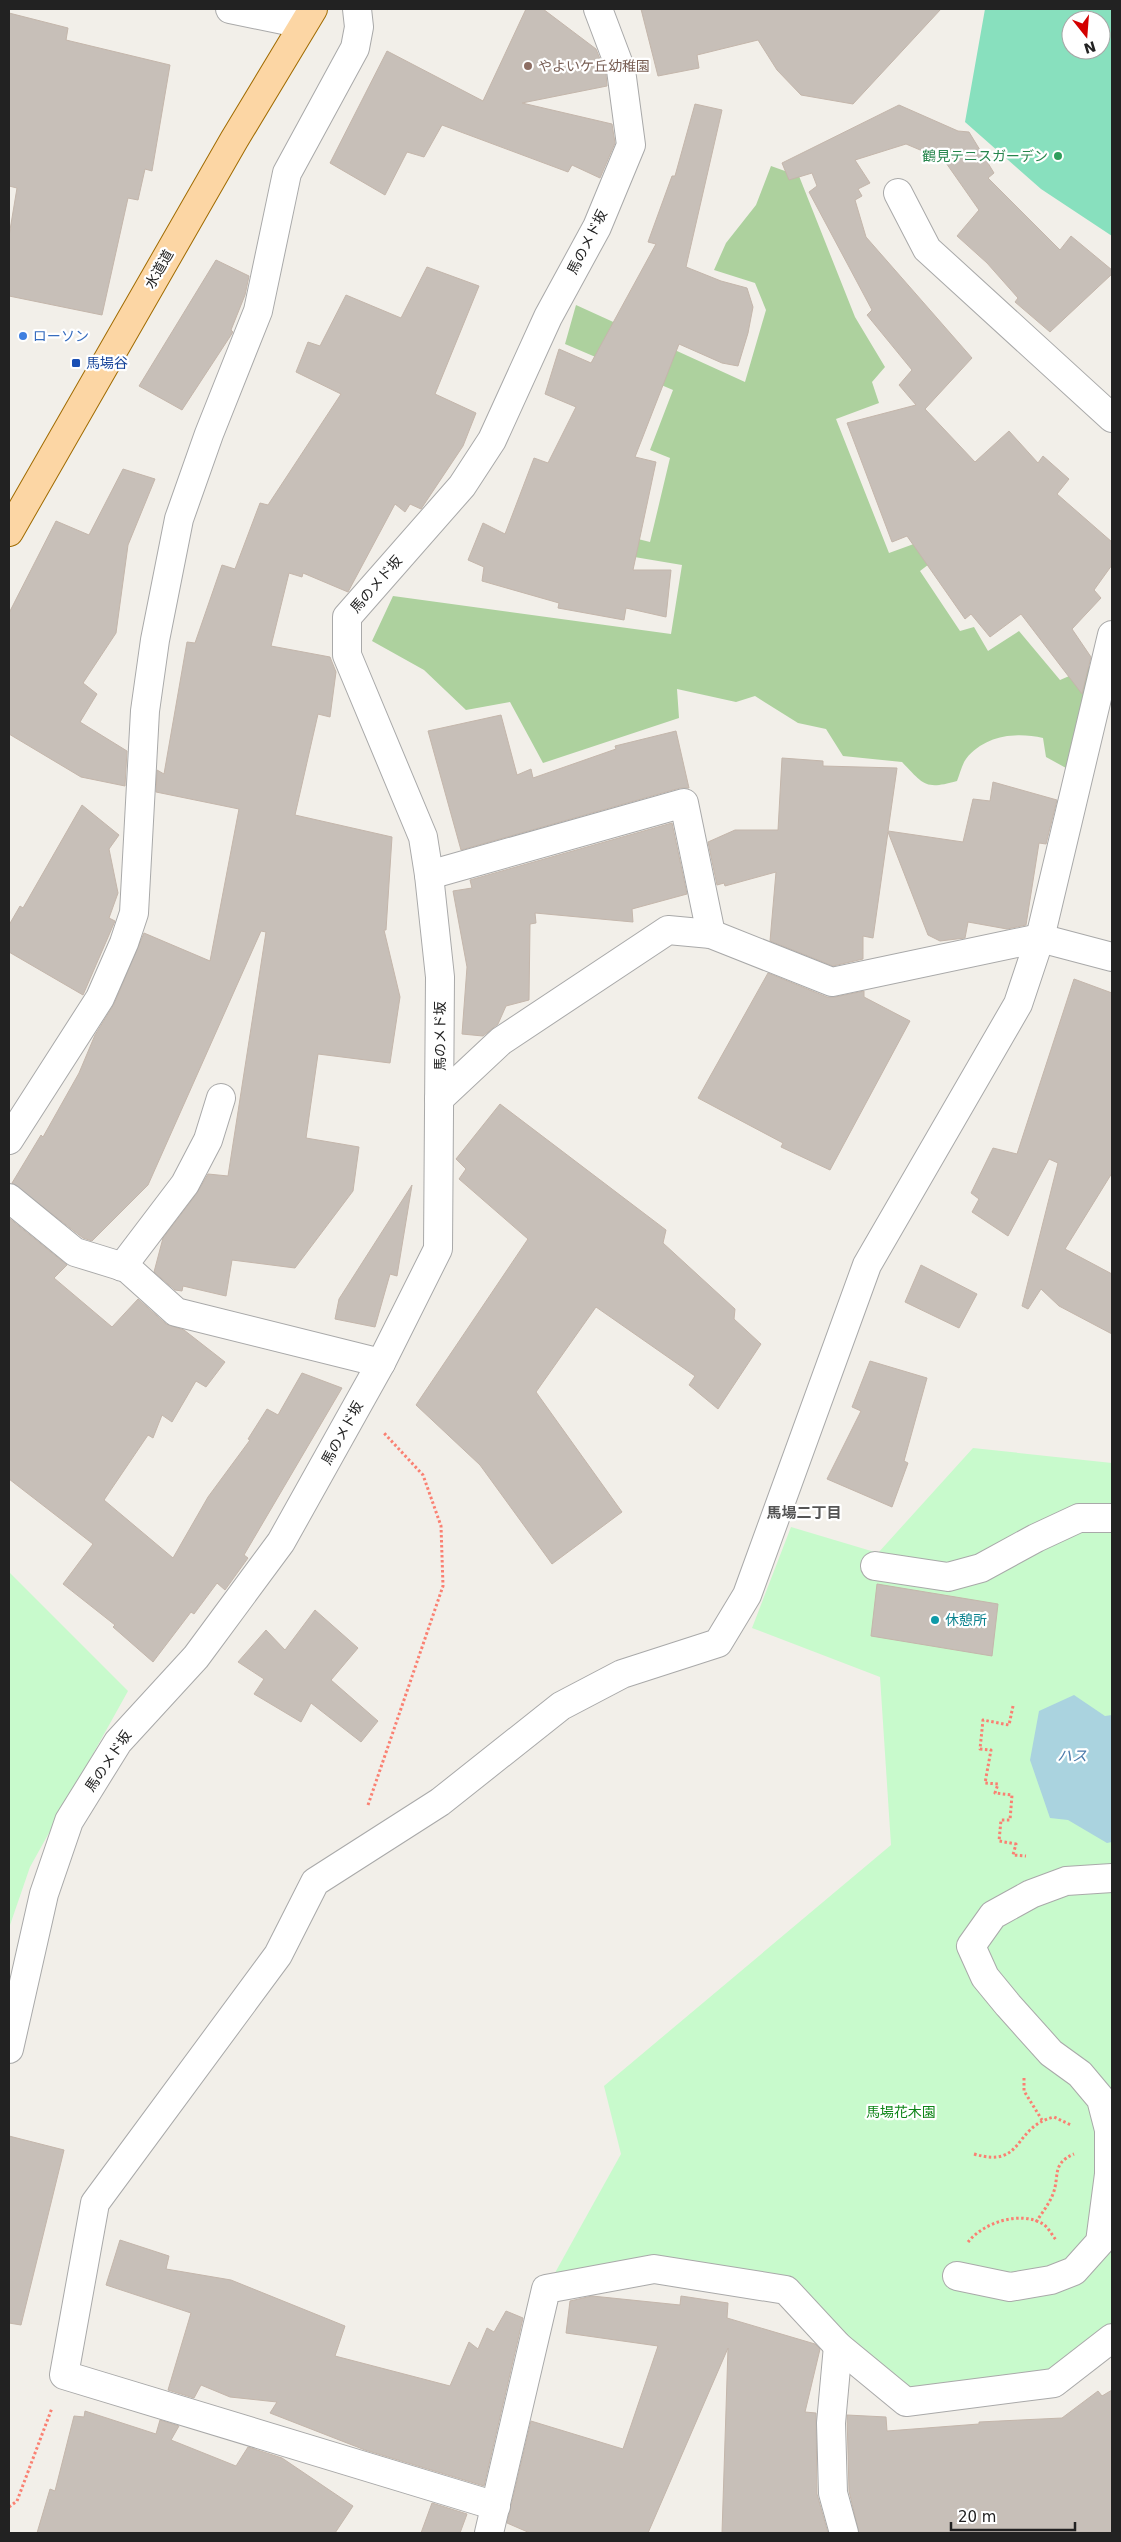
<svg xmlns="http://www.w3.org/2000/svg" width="1121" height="2542" viewBox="0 0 1121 2542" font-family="'DejaVu Sans','Noto Sans JP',sans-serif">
<rect width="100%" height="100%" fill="#f2efe9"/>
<!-- forest -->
<path fill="#add19e" d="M771 166 799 176 855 317 885 367 872 382 879 403 836 419 889 553 944 533 954 545 920 571 960 631 974 627 988 651 1019 631 1060 680 1090 667 1066 768 1046 757 1043 738C1016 732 985 735 966 759 962 764 960 774 957 781 925 790 924 785 902 762L843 756 826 729 798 723 755 696 736 702 677 689 679 718 543 763 510 702 466 710 424 670 372 641 393 596 671 634 682 565 551 543 558 519 650 542 670 458 650 450 673 390 565 344 576 305 745 382 766 310 755 283 714 270 726 243 756 205Z"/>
<!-- park -->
<g fill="#c8facc">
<polygon points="973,1448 1112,1463 1112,2338 1054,2383 906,2402 786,2290 654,2269 546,2289 621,2154 604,2086 891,1845 880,1677 752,1628 791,1527 878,1553"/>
<polygon points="9,1572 128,1691 30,1867 9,1928"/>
</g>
<!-- pitch -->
<path fill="#88e0be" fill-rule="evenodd" d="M985 9H1112V236L1041 189 965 122ZM1071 20H1101V50H1071Z"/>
<!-- water -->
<polygon fill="#aad3df" points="1074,1695 1105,1716 1112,1715 1112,1842 1107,1843 1068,1820 1050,1818 1030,1760 1039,1711"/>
<!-- building -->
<g fill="#c7bfb8" stroke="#c4b6ab">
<polygon points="526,9 543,9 596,49 606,74 607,86 522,103 612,124 615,143 600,178 572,165 568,172 442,125 424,157 407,152 385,195 330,163 387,51 483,101"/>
<polygon points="641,9 941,9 853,104 801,95 777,70 758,40 697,55 699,68 658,76"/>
<polygon points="9,13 68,28 66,40 170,65 152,171 145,169 138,200 128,198 102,315 9,296 9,236 17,188 9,186"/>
<polygon points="695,104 722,110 686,267 721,281 747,288 753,307 748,333 738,366 722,363 679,344 635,457 656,462 633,570 671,570 666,617 626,608 624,620 558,608 559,603 482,581 484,567 468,560 483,523 505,534 534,458 548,463 576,407 545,394 559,349 591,363 656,244 648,242 672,176 675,176"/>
<polygon points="899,105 958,131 969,132 994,173 988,178 1060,250 1071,236 1112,270 1112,274 1050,332 1015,302 1018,298 987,263 957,236 979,210 944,160 906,144 855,160 870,183 858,189 862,196 855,200 866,237 972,358 925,409 975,462 1009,431 1038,463 1043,456 1069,479 1057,494 1112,542 1112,565 1094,590 1101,598 1072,629 1091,657 1082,694 1021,614 990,637 971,614 965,619 907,536 892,542 847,423 916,405 899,385 912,370 867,315 872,310 809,192 817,186 812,173 789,180 782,163"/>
<polygon points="216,260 249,276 245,295 231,330 233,332 182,410 139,386"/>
<polygon points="427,267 479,286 435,394 476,413 463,446 421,509 410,504 405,512 395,504 348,592 303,573 302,577 289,573 271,646 330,657 336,672 330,717 318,714 295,815 392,837 386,930 384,930 400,997 390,1063 318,1054 306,1138 359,1147 353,1191 295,1268 232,1260 226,1296 183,1286 182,1291 175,1290 154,1272 163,1238 197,1193 208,1174 228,1176 266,932 261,931 148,1185 92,1241 83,1238 12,1183 41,1135 43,1137 79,1073 95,1035 114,1004 144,933 210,961 239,809 156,792 157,770 164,774 187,642 195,643 222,565 235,569 260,503 268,505 341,394 296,372 308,342 320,346 346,295 401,318"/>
<polygon points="123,469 155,479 128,545 116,633 83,683 97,694 80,722 127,751 125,786 81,777 9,734 9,613 56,521 89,535"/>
<polygon points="501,715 517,775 531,769 533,778 616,749 615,746 676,731 689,788 680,788 461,850 428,731"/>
<polygon points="782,758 823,761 823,766 897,768 888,831 963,842 973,799 990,801 993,782 1057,800 1046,844 1039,843 1026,925 1007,929 968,922 965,938 940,941 928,935 888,832 873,938 863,936 863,959 833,966 770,941 776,872 725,886 724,883 717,885 708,842 735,830 778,830"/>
<polygon points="82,805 119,835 109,849 118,893 109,918 115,921 83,995 9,952 9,925 20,906 23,908"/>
<polygon points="672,823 687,894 632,909 633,922 535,913 536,923 530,924 529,1000 506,1006 498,1024 483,1036 462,1034 467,967 453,891 472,888 470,880"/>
<polygon points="768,973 827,997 835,997 864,991 864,997 910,1021 830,1170 781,1147 783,1143 698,1098"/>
<polygon points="1074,979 1112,993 1112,1173 1065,1249 1112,1274 1112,1334 1059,1306 1041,1289 1028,1309 1022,1306 1058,1163 1049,1159 1008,1236 972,1212 979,1199 971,1193 993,1148 1017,1154"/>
<polygon points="500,1104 666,1230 663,1243 735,1309 734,1319 761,1344 718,1409 689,1385 695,1376 596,1307 536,1392 622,1512 552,1564 480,1465 416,1405 528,1239 459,1179 466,1169 456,1159"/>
<polygon points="412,1185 397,1276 390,1274 375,1327 335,1319 339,1299"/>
<polygon points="9,1218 67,1265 54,1278 112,1327 138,1299 166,1324 184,1330 225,1362 206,1387 196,1381 172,1422 162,1415 153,1438 148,1435 104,1500 173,1558 208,1497 250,1440 248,1439 267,1409 278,1415 302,1373 342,1388 244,1555 248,1558 225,1590 217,1583 194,1614 191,1612 153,1662 113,1627 115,1625 63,1584 93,1544 9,1479"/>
<polygon points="921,1265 977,1294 959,1328 905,1302"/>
<polygon points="870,1361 927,1378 904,1461 908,1463 892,1507 827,1479 861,1411 852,1407"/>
<polygon points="877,1584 998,1604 992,1656 871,1636"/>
<polygon points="315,1610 358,1648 331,1680 378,1721 361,1742 311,1703 301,1722 254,1694 264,1679 238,1662 266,1630 285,1650"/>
<polygon points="9,2136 64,2150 21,2325 9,2323"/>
<polygon points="120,2240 169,2256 166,2269 231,2280 345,2326 335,2356 450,2386 469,2342 478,2349 487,2328 494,2332 506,2311 523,2318 484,2486 365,2450 270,2413 277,2402 230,2397 201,2385 194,2398 168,2390 191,2313 106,2285"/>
<polygon points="592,2296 680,2305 681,2296 728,2303 727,2318 815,2344 820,2349 805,2412 816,2413 817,2494 828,2533 722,2533 728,2348 648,2533 530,2533 507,2523 531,2421 623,2449 658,2346 566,2333 570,2301"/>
<polygon points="1112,2390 1112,2533 859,2533 849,2491 847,2415 886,2417 887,2431 979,2424 979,2422 1062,2418 1098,2391 1102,2396"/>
<polygon points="85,2411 156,2434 160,2420 179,2426 171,2440 236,2466 248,2447 282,2458 353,2506 335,2533 37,2533 50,2489 55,2491 74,2416 84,2417"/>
<polygon points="432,2503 467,2514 460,2533 421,2533"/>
</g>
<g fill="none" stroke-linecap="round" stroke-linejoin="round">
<!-- minor casing -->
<g stroke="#a9a9a9" stroke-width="30">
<g id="minor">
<polyline points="230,9 303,24"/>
<polyline points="898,193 927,249 1112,418"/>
<polyline points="429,875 684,803 711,934"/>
<polyline points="439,1099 501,1041 668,930 711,934 832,982 1040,938 1112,957"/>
<polyline points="9,1140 100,998 124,943 134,913 145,711 155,640 179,519 209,434 258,311 287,173 355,48 359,27 357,9"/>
<polyline points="9,1198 75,1252 127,1268 176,1312 381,1363"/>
<polyline points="122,1267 185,1184 208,1140 221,1098"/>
<polyline points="875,1566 948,1577 981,1568 1036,1538 1079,1518 1112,1518"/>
<polyline points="9,2049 44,1894 69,1821 118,1742 196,1657 281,1542 381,1363 438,1249 440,977 429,875 423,837 347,655 347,617 462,486 492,440 548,317 597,227 631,145 621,70 598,9"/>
<polyline points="957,2276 1010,2287 1051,2280 1074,2271 1100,2242 1109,2174 1109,2130 1101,2099 1080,2074 1051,2053 1008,2005 985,1977 971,1946 993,1915 1031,1894 1066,1881 1112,1878"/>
<polyline points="838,2346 831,2423 833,2493 844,2533"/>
<polyline points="496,2506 64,2375 95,2203 278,1955 315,1882 440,1802 561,1706 622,1674 718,1643 747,1595 867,1265 1018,1004 1040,938 1112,635"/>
<polyline points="489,2533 546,2289 654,2269 786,2290 838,2346 906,2402 1054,2383 1112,2338"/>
</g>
</g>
<!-- major casing -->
<g stroke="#a06b00" stroke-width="30">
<polyline id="major" points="9,532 234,140 313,9"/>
</g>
<!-- path -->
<g stroke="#fa8072" stroke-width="3" stroke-dasharray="2.5 2.5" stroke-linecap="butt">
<polyline points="1013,1706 1009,1725 983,1720 980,1749 991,1750 985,1783 998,1784 995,1793 1012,1795 1010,1820 1001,1820 999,1841 1016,1844 1013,1855 1026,1856"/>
<polyline points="368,1805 443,1586 441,1526 423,1475 384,1433"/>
<polyline points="1024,2078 1024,2091 1042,2120"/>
<path d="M974 2154C1025 2169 1012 2127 1054 2117L1071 2125"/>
<path d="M1036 2222C1042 2213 1049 2204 1053 2194 1060 2176 1051 2164 1074 2154"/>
<path d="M968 2242C983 2223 1020 2210 1043 2224 1048 2227 1052 2235 1056 2240"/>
<polyline points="9,2507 17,2501 52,2408"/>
</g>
<!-- minor -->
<use href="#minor" stroke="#fff" stroke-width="28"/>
<!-- major -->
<use href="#major" stroke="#fcd6a4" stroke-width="28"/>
</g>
<!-- markers -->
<circle fill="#8d6e63" stroke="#fff" stroke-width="2" cx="528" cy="66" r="5"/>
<circle fill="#2e9e5b" stroke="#fff" stroke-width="2" cx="1058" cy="156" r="5"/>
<circle fill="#3f7fe0" stroke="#fff" stroke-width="2" cx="23" cy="336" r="5"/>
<rect fill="#1a4fb4" stroke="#fff" stroke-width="2" x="71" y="358" width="10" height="10" rx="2.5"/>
<circle fill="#0f9aa8" stroke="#fff" stroke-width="2" cx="935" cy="1620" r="5"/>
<g text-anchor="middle" stroke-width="4.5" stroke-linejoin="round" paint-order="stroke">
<!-- education labels -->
<g font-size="14" fill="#785e54" stroke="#fff" text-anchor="start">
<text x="538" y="71">やよいケ丘幼稚園</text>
</g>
<!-- leisure labels -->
<g font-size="14" fill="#27864d" stroke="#fff" text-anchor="end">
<text x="1048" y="161">鶴見テニスガーデン</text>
</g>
<!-- street labels -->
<g font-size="14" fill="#222" stroke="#fff">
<text transform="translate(587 242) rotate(-63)" y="5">馬のメド坂</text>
<text transform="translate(159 269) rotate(-60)" y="5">水道道</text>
<text transform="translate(376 584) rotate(-49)" y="5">馬のメド坂</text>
<text transform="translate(440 1036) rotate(-90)" y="5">馬のメド坂</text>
<text transform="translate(342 1433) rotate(-61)" y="5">馬のメド坂</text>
<text transform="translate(108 1761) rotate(-56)" y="5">馬のメド坂</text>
</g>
<!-- shop labels -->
<g font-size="14" fill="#366cbe" stroke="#fff" text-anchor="start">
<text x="33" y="341">ローソン</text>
</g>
<!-- transit labels -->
<g font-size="14" fill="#164399" stroke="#fff" text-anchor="start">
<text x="86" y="368">馬場谷</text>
</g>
<!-- culture labels -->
<g font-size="14" fill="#0d838f" stroke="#fff" text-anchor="start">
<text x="945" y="1625">休憩所</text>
</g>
<!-- park labels -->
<g font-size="14" fill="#0c8416" stroke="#fff">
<text x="901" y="2117">馬場花木園</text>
</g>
<!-- neighbourhood labels -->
<g font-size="15" font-weight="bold" fill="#555" stroke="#fff">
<text x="804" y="1518">馬場二丁目</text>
</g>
<!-- water labels -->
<g font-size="15" font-style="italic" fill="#4a7aab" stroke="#fff">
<text x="1072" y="1761">ハス</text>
</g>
</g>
<!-- border -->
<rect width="1121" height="2542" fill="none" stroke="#222222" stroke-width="20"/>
<!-- north arrow -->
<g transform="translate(1086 35) rotate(163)"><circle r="24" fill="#ffffff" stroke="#a7a7a7"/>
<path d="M0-4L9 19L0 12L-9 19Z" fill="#d40000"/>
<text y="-8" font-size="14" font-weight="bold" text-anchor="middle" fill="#222222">N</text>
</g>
<!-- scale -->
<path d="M951 2522v8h124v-8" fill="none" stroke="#222222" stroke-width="2.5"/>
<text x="958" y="2522" font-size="15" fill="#222222" stroke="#ffffff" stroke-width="4" paint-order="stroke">20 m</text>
</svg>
